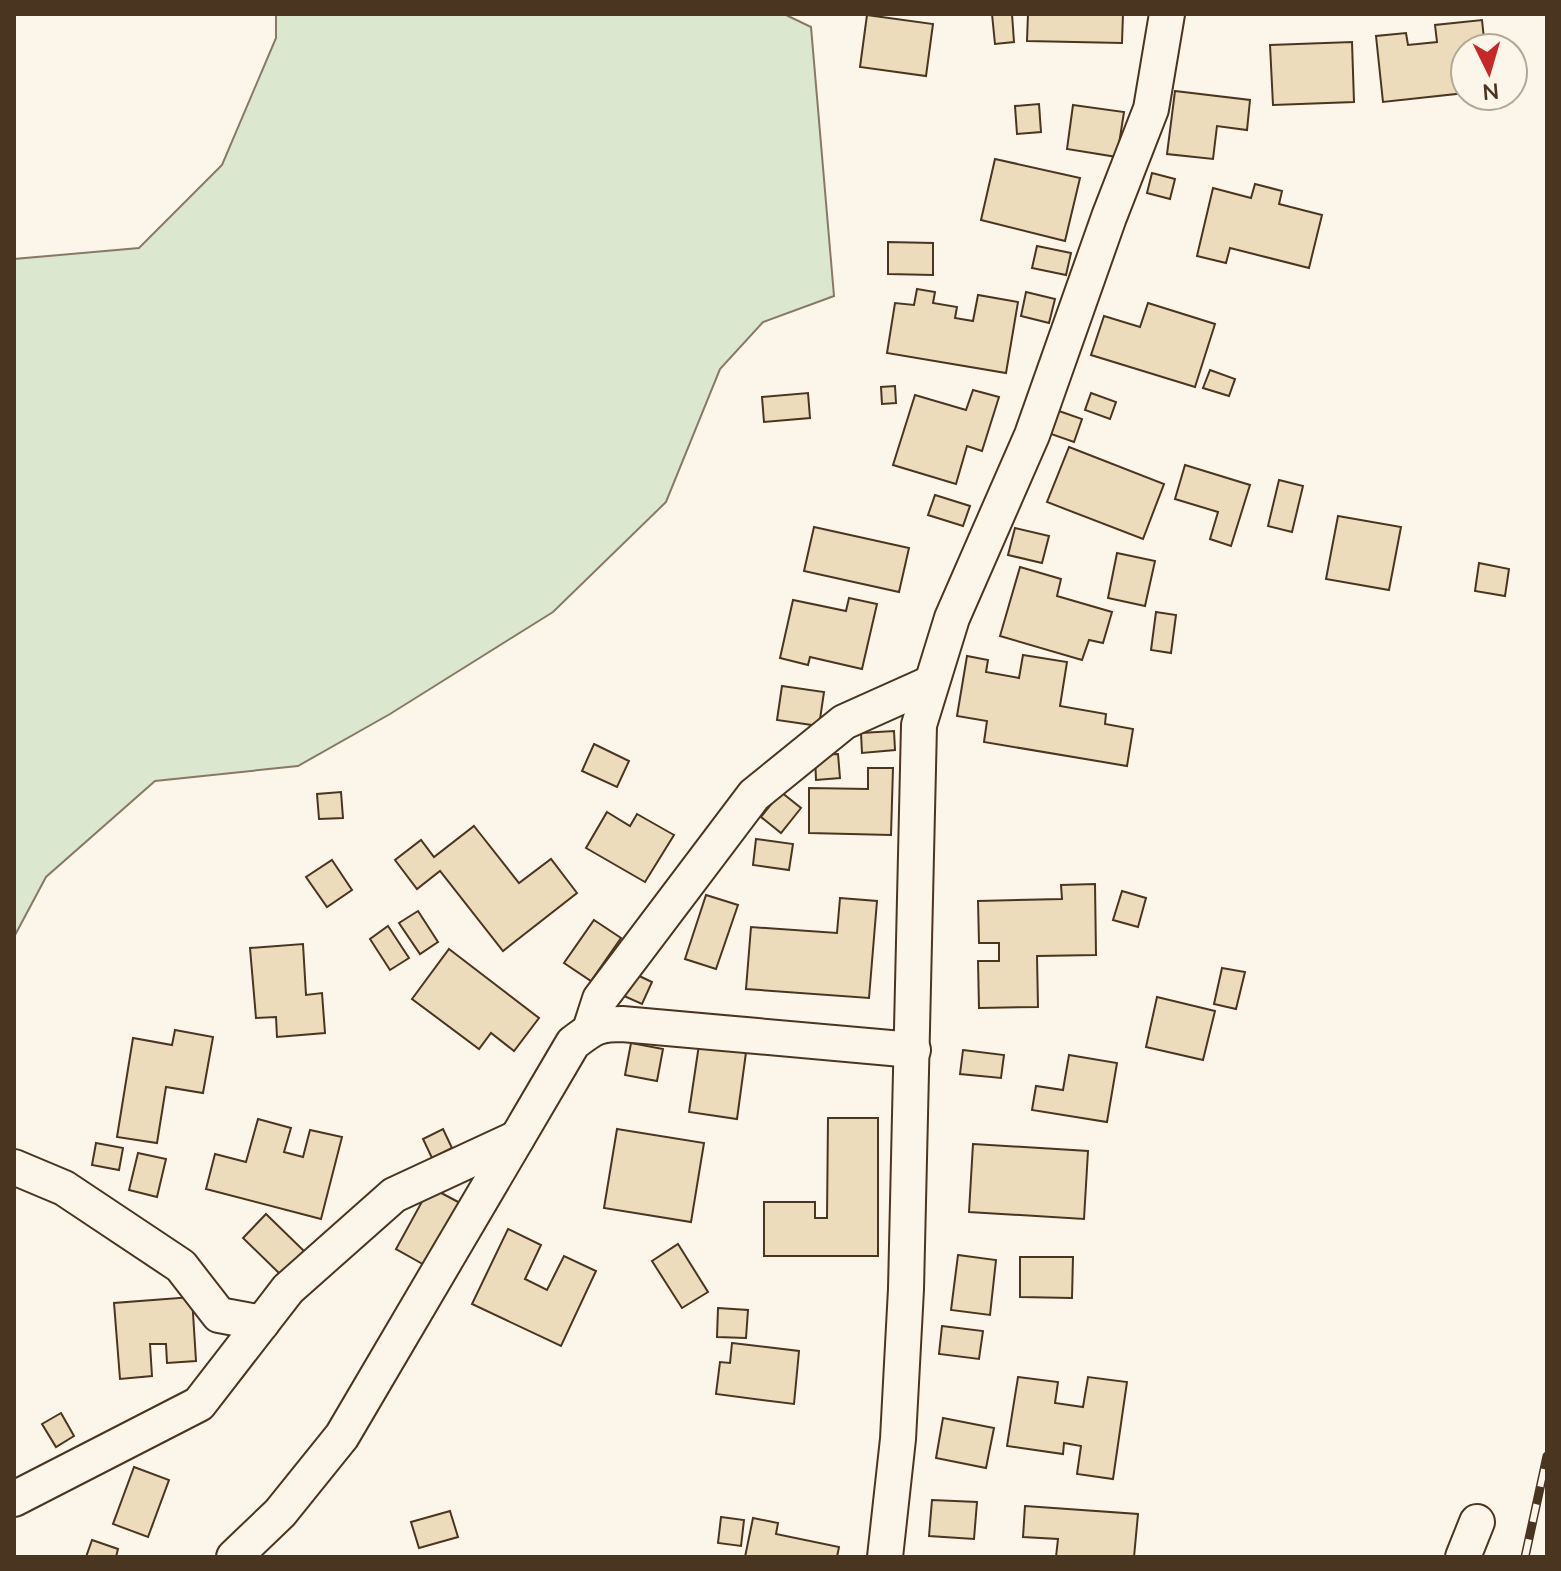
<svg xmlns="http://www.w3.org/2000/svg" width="1561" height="1571" viewBox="0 0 1561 1571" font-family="'Nunito Sans',sans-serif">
<rect width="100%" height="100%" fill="#fbf6e9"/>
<!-- green -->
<polygon fill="#dce7d0" stroke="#887966" stroke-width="2" points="276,14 784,14 811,27 834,296 763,322 720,369 666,502 553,612 390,714 298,766 155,781 46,877 14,937 14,259 139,248 222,165 276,38"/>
<!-- building -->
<g fill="#ecdcbc" stroke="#4a3520" stroke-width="2">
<polygon points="992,14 1012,14 1014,42 995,44"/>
<polygon points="1028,14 1123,14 1122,43 1027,41"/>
<polygon points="867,15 933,24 926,76 860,67"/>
<polygon points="1482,20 1485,48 1465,48 1465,93 1383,102 1376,36 1406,33 1408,45 1437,42 1435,25"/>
<polygon points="1352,42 1354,102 1273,105 1270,45"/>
<polygon points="1175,91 1250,100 1247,130 1217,126 1213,159 1167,154"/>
<polygon points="1039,104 1041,132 1017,134 1015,106"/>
<polygon points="1073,105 1124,112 1117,157 1067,149"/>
<polygon points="995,159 1080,178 1065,241 981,220"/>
<polygon points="1152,173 1175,179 1170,199 1147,193"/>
<polygon points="1255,184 1282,191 1279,204 1322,215 1309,268 1230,248 1226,263 1197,256 1213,188 1251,198"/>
<polygon points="888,242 933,243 933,275 888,274"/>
<polygon points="1037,246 1071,253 1066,275 1032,268"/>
<polygon points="917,289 935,292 933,303 957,307 955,318 973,321 978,295 1018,302 1006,373 887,353 895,303 914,305"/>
<polygon points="1026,292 1055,299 1049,323 1021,316"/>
<polygon points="1148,303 1215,324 1195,387 1091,355 1104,316 1140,327"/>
<polygon points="1210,370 1235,379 1229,396 1203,388"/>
<polygon points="895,386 896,403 882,404 881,387"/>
<polygon points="973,390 999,397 982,451 967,446 956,484 893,465 915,395 966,410"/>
<polygon points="808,393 810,418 764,422 762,397"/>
<polygon points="1091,393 1116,402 1110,419 1085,410"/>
<polygon points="1059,411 1082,419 1074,442 1051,434"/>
<polygon points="1069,447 1164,484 1143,539 1047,502"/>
<polygon points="1185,465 1250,485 1231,546 1210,539 1218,512 1175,499"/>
<polygon points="1279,480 1303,486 1292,532 1268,526"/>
<polygon points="935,495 970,506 963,526 928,515"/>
<polygon points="1338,516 1401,527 1389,590 1326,579"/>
<polygon points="814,527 909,548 899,592 804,571"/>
<polygon points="1015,528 1049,536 1042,563 1008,555"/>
<polygon points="1117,553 1155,561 1145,606 1108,598"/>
<polygon points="1479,563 1509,569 1505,596 1475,591"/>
<polygon points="1020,567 1061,579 1057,596 1112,612 1103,643 1089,640 1082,660 1000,636"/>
<polygon points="849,598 877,604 862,669 810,657 808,665 780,658 793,600 846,611"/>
<polygon points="1156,612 1176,615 1171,653 1151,650"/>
<polygon points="1023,655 1067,662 1060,706 1106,714 1105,724 1133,729 1127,766 984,742 987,721 957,716 967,656 988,660 986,672 1019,678"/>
<polygon points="782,686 824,692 819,726 777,720"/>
<polygon points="894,731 895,750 862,753 861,733"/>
<polygon points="594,744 629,761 617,787 582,771"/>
<polygon points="838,754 840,778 816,780 815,755"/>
<polygon points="868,768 893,768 891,835 809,833 809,788 868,789"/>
<polygon points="341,792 343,818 319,819 317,794"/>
<polygon points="781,792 801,808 781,833 761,817"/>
<polygon points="607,812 630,826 637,814 674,835 645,882 586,848"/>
<polygon points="474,826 519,883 551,859 577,893 503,951 440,871 417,889 395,860 421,840 434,857"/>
<polygon points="756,839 793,844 789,870 753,865"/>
<polygon points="332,860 352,890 327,907 306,877"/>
<polygon points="1095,884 1096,955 1037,956 1038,1007 979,1008 978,961 999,961 999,943 979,943 978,901 1062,899 1061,885"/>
<polygon points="1122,891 1146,898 1138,927 1113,920"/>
<polygon points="706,895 738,905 716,969 685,959"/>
<polygon points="840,898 877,901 869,998 746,989 751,927 837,933"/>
<polygon points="418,911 438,942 420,954 399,923"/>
<polygon points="594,920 621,938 591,981 564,963"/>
<polygon points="388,926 409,958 390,970 370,939"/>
<polygon points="303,944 306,995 322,993 325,1033 277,1037 276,1017 256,1018 250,948"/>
<polygon points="449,949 539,1018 514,1051 491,1033 479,1049 412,999"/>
<polygon points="1222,968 1245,972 1236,1009 1214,1004"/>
<polygon points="635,974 652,982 642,1004 624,996"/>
<polygon points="1157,997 1215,1011 1203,1060 1146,1047"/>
<polygon points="175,1030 213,1037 203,1093 166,1087 157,1143 117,1137 133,1038 172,1045"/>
<polygon points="700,1038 747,1045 737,1119 689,1112"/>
<polygon points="631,1043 663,1049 657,1081 625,1075"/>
<polygon points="963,1050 1004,1055 1001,1078 960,1074"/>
<polygon points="1069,1055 1117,1063 1107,1122 1032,1110 1036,1086 1063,1090"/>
<polygon points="828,1118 878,1118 878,1256 764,1256 764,1202 815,1202 815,1218 827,1218"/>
<polygon points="258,1119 291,1128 284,1152 303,1157 310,1130 342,1137 321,1219 206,1189 215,1154 246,1162"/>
<polygon points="443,1129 452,1148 432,1158 423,1139"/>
<polygon points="617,1129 704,1143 691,1222 604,1208"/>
<polygon points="96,1143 123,1148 119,1170 92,1165"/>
<polygon points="973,1144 1088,1151 1084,1219 969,1212"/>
<polygon points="138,1153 166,1159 157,1197 129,1190"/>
<polygon points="430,1187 462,1204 428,1267 396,1249"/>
<polygon points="266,1214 304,1251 281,1275 243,1238"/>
<polygon points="508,1229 541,1245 525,1279 547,1290 564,1256 596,1271 561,1346 472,1304"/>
<polygon points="678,1244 708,1292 682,1308 652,1261"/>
<polygon points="958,1255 996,1260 990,1315 951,1310"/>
<polygon points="1020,1257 1073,1257 1072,1298 1020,1297"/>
<polygon points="192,1297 196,1361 167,1363 166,1344 150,1344 152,1376 120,1379 114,1303"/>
<polygon points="718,1308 748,1310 746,1338 717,1337"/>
<polygon points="942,1326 983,1331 979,1359 939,1354"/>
<polygon points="732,1343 799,1351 794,1404 716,1394 720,1362 730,1363"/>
<polygon points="1018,1377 1058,1382 1055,1403 1083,1407 1088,1377 1127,1382 1113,1479 1077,1474 1081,1446 1064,1443 1063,1454 1007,1446"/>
<polygon points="61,1413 74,1436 56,1447 42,1424"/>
<polygon points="943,1418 994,1428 986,1468 936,1458"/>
<polygon points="134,1467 169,1480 148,1537 113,1524"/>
<polygon points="932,1500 977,1502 974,1539 929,1536"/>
<polygon points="1025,1506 1138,1514 1134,1557 1056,1557 1058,1539 1023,1537"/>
<polygon points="450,1511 458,1537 419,1548 411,1522"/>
<polygon points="721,1517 744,1520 741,1546 718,1543"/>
<polygon points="753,1518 778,1523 776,1534 839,1547 837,1557 745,1557"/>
<polygon points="92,1540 118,1549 116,1557 86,1557"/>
</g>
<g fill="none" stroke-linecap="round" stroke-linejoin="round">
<!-- street casing -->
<g stroke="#4a3520" stroke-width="38">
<g id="street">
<polyline points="590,1030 600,999 754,795 844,722 931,683"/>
<polyline points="14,1167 64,1188 181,1266 219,1315 262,1323"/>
<polyline points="14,1499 199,1404 288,1289 394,1195 517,1138"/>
<path d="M234 1557 280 1513 342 1436 573 1043C593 1028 597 1024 622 1024L913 1050"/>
<polyline points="885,1557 898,1439 906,1289 919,725 952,618 1032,435 1109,217 1151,109 1167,14"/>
<polyline points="1463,1557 1477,1522"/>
</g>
</g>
<!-- street -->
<use href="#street" stroke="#fbf6e9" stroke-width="34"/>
<!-- rail casing -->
<g stroke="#4a3520" stroke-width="9">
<polyline id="rail" points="1525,1557 1547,1456"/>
</g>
<!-- rail -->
<use href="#rail" stroke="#fbf6e9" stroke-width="6" stroke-dasharray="18" stroke-linecap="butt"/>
</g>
<!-- border -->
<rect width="1561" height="1571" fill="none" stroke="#4a3520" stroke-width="32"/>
<!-- north arrow -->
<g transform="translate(1489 72) rotate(175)"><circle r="38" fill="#fbf6e9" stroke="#b4a999" stroke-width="2"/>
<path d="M0-6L14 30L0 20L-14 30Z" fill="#c62828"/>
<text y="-12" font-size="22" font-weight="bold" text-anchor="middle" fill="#4a3520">N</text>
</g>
</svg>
